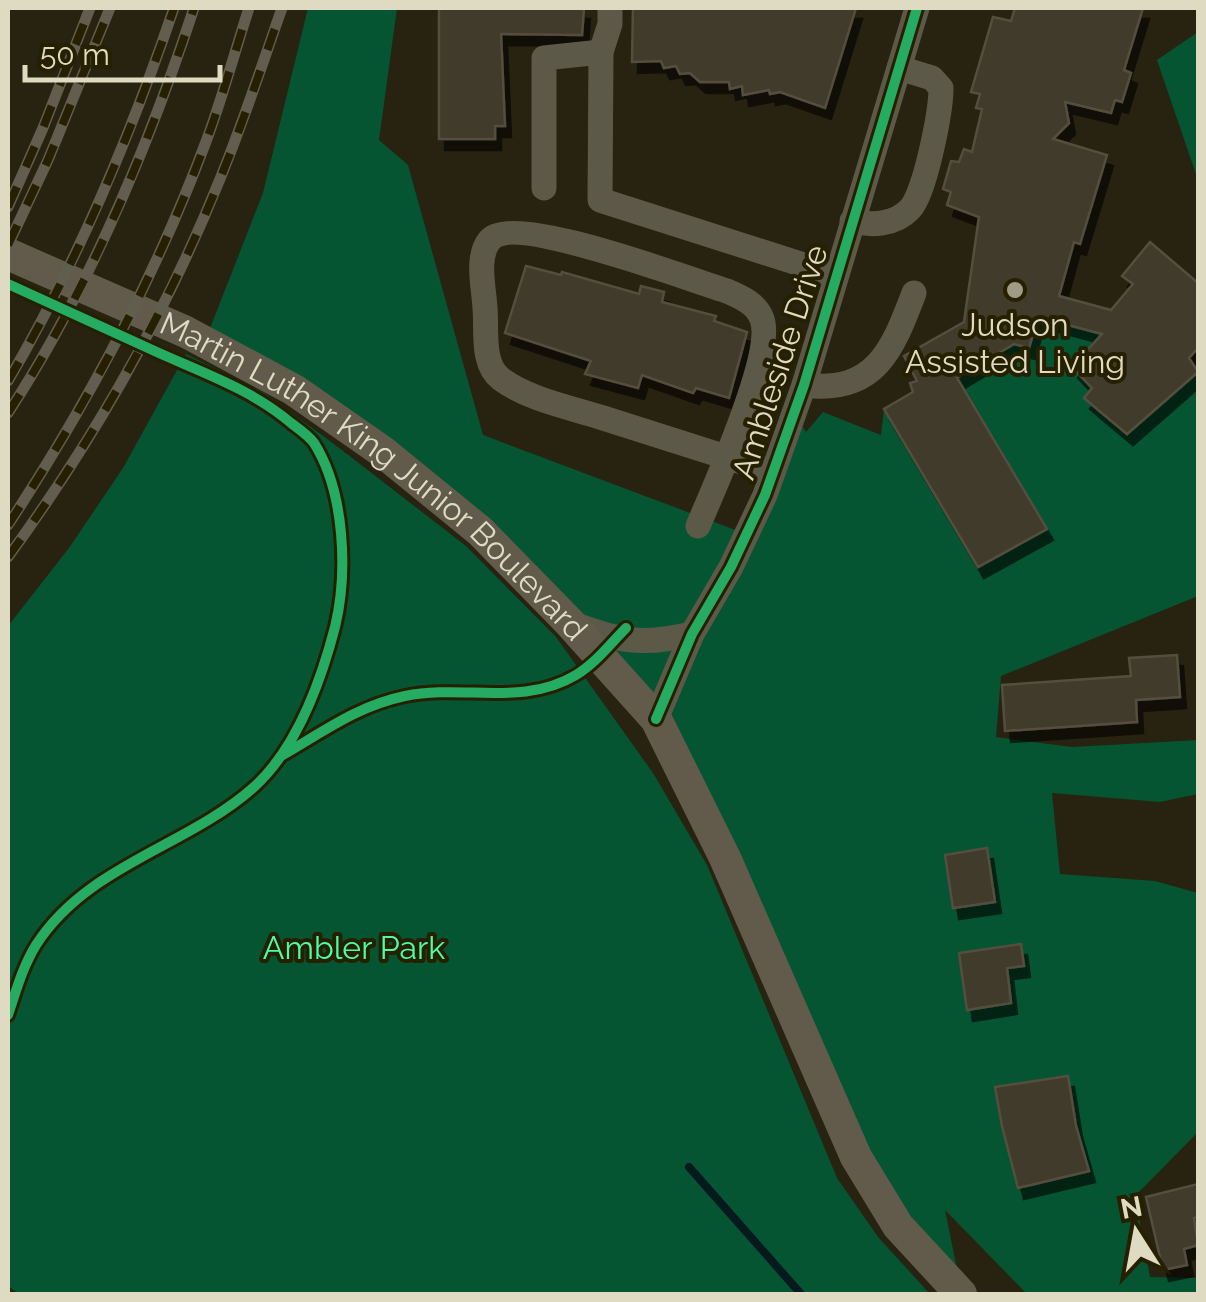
<svg xmlns="http://www.w3.org/2000/svg" width="1206" height="1302" viewBox="0 0 1206 1302" font-family="Raleway,sans-serif">
<defs>
<filter id="shadow"><feDropShadow dx="6" dy="11" stdDeviation="0" flood-color="#0009"/></filter>
</defs>
<rect width="100%" height="100%" fill="#272310"/>
<!-- green -->
<g fill="#055533">
<polygon points="308,8 397,8 379,140 408,165 483,435 746,534 794,413 806,432 823,412 881,435 884,409 979,566 1047,528 957,378 1007,342 1029,346 1040,317 1102,333 1072,367 1092,388 1084,398 1127,434 1198,372 1198,596 1001,676 996,737 1072,747 1198,740 1198,794 1160,802 1052,793 1060,874 1155,881 1198,893 1198,1132 1135,1196 1150,1277 1198,1278 1198,1294 1027,1294 945,1210 962,1294 898,1226 656,719 480,531 205,341 263,193"/>
<polygon points="1198,32 1198,180 1157,60"/>
<polygon points="186,354 264,393 334,444 466,546 556,637 653,773 707,865 837,1178 878,1237 930,1294 19,1294 8,1286 8,768 10,764 8,759 8,626 69,548 123,468"/>
</g>
<g fill="none" stroke-linecap="round" stroke-linejoin="round">
<!-- stream -->
<polyline stroke="#06191d" stroke-width="8" points="689,1167 801,1294"/>
</g>
<!-- building -->
<g fill="#3f3a29" stroke="#554e3e" stroke-width="2.5" filter="url(#shadow)">
<polygon points="439,8 584,8 582,35 501,34 505,126 495,126 495,139 439,139"/>
<polygon points="633,8 856,8 825,108 780,92 770,94 769,90 743,95 742,86 730,89 729,82 700,82 690,73 680,74 676,66 664,68 661,61 632,62"/>
<polygon points="1015,8 1143,8 1124,70 1131,73 1122,102 1115,100 1111,113 1065,102 1069,123 1053,139 1107,155 1080,244 1074,242 1059,296 1111,310 1133,284 1122,276 1150,242 1198,283 1198,348 1189,358 1198,372 1127,434 1084,398 1092,388 1072,367 1102,334 1038,317 1029,348 1014,344 957,378 1047,529 978,567 884,409 913,392 910,383 917,381 904,356 964,322 979,217 947,205 951,192 943,189 951,161 959,162 964,149 972,152 982,109 976,108 980,94 971,92 993,17 1011,21"/>
<polygon points="526,266 561,275 562,272 639,294 641,286 664,292 662,302 716,316 714,321 747,332 729,398 696,388 693,393 642,375 638,388 585,374 591,361 505,333"/>
<polygon points="1177,655 1180,697 1136,700 1137,722 1005,731 1002,685 1131,676 1129,658"/>
<polygon points="987,848 995,902 953,908 945,855"/>
<polygon points="1021,944 1024,966 1007,968 1011,1003 967,1010 959,953"/>
<polygon points="1068,1076 1076,1126 1089,1171 1018,1188 1002,1126 995,1087"/>
<polygon points="1198,1184 1198,1217 1194,1218 1198,1245 1184,1249 1187,1265 1163,1270 1146,1197"/>
</g>
<g fill="none" stroke-linecap="round" stroke-linejoin="round">
<!-- minor -->
<g stroke="#5d5949" stroke-width="25">
<polyline points="610,8 610,24 601,52 600,200 835,275"/>
<polyline points="544,188 544,58 601,52"/>
<path d="M852 221C871 226 895 225 910 209 925 194 941 111 941 88L932 78 899 68"/>
<path d="M804 385C875 394 892 351 914 293"/>
<path d="M698 526C714 488 775 354 762 319 757 304 741 297 727 291 690 280 511 211 489 241 476 258 484 288 485 308 487 330 481 364 501 379 528 399 568 407 600 417 657 435 715 453 773 472"/>
<path d="M571 623C617 641 643 646 692 634"/>
<polyline points="656,719 692,634 731,567 765,495 804,385 917,8"/>
</g>
<!-- major -->
<path stroke="#625b4c" stroke-width="32" id="s1" d="M8 254 186 332 294 390 383 452 480 531 569 622 656 719 725 858 856 1157 898 1226 961 1294"/>
<!-- rail casing -->
<g stroke="#625e4f" stroke-width="11">
<g id="rail">
<polyline points="8,207 43,128 90,8"/>
<polyline points="8,245 48,160 110,8"/>
<path d="M8 381C77 263 130 137 174 8"/>
<path d="M8 413C89 289 148 148 194 8"/>
<path d="M8 525C88 403 156 276 207 139 223 96 235 51 249 8"/>
<path d="M8 557C93 441 166 313 220 179 243 123 262 65 282 8"/>
</g>
</g>
<!-- rail -->
<use href="#rail" stroke="#262000" stroke-width="8" stroke-dasharray="22" stroke-linecap="butt"/>
<!-- cycleway casing -->
<g stroke="#262000" stroke-width="16">
<g id="cycleway">
<path d="M8 284C58 307 108 330 159 353 206 374 252 390 291 423 299 429 309 436 314 443 345 492 348 573 335 627 321 681 296 749 254 787 187 847 87 865 36 945 23 966 16 991 8 1015"/>
<polyline points="656,719 692,634 731,567 765,495 804,385 917,8"/>
<path d="M281 756C323 732 357 706 405 696 463 684 523 707 576 675 595 664 611 643 626 628"/>
</g>
</g>
<!-- cycleway -->
<use href="#cycleway" stroke="#26ab63" stroke-width="10"/>
</g>
<!-- markers -->
<circle fill="#9f9b84" stroke="#262000" stroke-width="4" cx="1015" cy="290" r="10"/>
<g text-anchor="middle" stroke-width="8" stroke-linejoin="round" paint-order="stroke">
<!-- poi labels -->
<g font-size="32" fill="#dfdbc3" stroke="#262000">
<text x="1015" y="336">Judson<tspan x="1015" dy="37">Assisted Living</tspan></text>
</g>
<!-- street labels -->
<g font-size="32" fill="#dfdbc3" stroke="#262000">
<text transform="translate(780 362) rotate(-72)" y="11">Ambleside Drive</text>
<text dy="11" stroke="none"><textPath href="#s1" startOffset="432">Martin Luther King Junior Boulevard</textPath></text>
</g>
<!-- park labels -->
<g font-size="32" fill="#4afdab" stroke="#262000">
<text x="354" y="959">Ambler Park</text>
</g>
</g>
<!-- border -->
<rect width="1206" height="1302" fill="none" stroke="#dfdbc3" stroke-width="20"/>
<!-- north arrow -->
<g transform="translate(1136 1232) rotate(349)" stroke="#262000" stroke-width="8" paint-order="stroke">
<path d="M0-8L18 38L0 25L-18 38Z" fill="#dfdbc3"/>
<text y="-15" font-size="28" font-weight="bold" text-anchor="middle" fill="#dfdbc3">N</text>
</g>
<!-- scale -->
<path d="M25 65v15h195v-15" fill="none" stroke="#dfdbc3" stroke-width="5"/>
<text x="40" y="65" font-size="30" fill="#dfdbc3" stroke="#262000" stroke-width="8" paint-order="stroke">50 m</text>
</svg>
